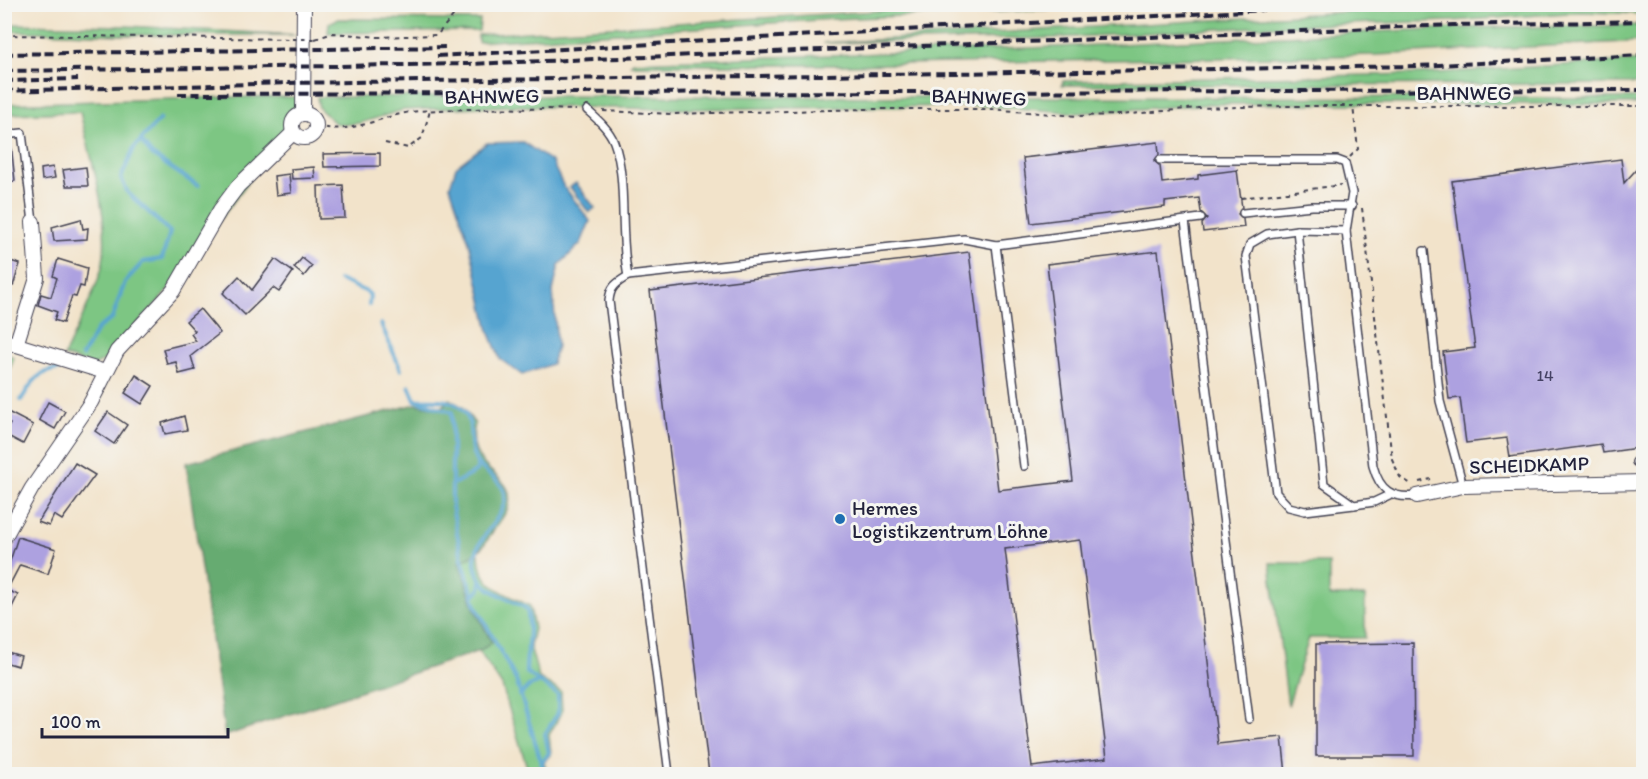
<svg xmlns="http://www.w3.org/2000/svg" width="1648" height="779" viewBox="0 0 1648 779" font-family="Itim,sans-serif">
<rect width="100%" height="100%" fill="#f6f6f2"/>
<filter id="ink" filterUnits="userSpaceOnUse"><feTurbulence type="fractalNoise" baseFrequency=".0167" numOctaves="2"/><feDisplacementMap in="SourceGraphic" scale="12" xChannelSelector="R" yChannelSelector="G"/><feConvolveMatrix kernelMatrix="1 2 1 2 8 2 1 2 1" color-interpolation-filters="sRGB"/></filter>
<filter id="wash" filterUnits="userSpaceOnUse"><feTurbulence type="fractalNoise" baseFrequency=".008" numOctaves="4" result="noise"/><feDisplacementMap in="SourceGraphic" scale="24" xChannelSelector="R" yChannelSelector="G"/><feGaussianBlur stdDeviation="1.35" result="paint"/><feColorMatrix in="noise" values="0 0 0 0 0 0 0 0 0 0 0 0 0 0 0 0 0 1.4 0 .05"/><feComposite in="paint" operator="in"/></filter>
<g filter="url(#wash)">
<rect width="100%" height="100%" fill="#f2e3ca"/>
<!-- green -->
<g fill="#7dc683" stroke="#50745f" stroke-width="1.5">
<polygon points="977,5 1153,5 834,19 478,42 478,35"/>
<polygon points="1466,5 1643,5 1643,14 1582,12 1452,21 1274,26 1054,38 823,43"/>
<polygon points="338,19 480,20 479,31 328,33 329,23"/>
<polygon points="5,24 126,26 299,35 123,35 5,31"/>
<polygon points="1644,25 1643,41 1377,55 844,65 630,65 633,62 1056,47 1455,28"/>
<polygon points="1644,60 1643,84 1062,85 1063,81 1420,74"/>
<polygon points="482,96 1643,98 1644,104 1215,104 1078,113 988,106 674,109 510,106 403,110 360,123 342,125 335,123 319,108 317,97"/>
<path d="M230 97H299L297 109 279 140 166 293 105 360 94 366 64 356C75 331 96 292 102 267 112 223 90 156 80 112L5 114 4 104Z"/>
<polygon points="5,354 14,357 5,383 4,354"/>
<path d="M479 554C479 587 505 593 530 606L534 629 530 646 539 678 561 692 562 712 549 735 551 754 544 762 548 774H529L502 686 479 651 492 642 474 608 458 562Z"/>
<polygon points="1270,563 1329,563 1329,596 1365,596 1365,638 1309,638 1288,706"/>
</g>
<!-- forest -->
<path fill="#66ab71" stroke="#446656" stroke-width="1.5" d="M449 399 463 407 475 424C464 474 516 472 509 504 508 512 500 521 495 528 481 550 482 551 459 562L474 608 492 643 479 651 225 736 186 463 416 404 441 409Z"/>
<!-- water -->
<g fill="#57a4d0" stroke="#3c6386" stroke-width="1.5">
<polygon points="523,142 552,162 563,185 590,221 581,243 559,265 553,291 557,346 552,364 522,375 500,359 489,331 469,242 450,186 456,167 487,143"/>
<polygon points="576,183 595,208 589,213 570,187"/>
</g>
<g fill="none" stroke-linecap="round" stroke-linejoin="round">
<!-- stream -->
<g stroke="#57a4d0" stroke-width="4">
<polyline points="239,5 240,4"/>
<polyline points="141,141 152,155 198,186"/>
<polyline points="339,280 367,292 370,295 369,305"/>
<polyline points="381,324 401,370"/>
<polyline points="82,356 98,328 112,319 125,282 143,262 162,259 170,232 128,193 121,178 134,148 160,119"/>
<polyline points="409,386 415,400 452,412 452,506 462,559 476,606 516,680 545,774"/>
<path d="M21 400C32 382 38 371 60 369"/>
<path d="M415 400C431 400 449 397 462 409 476 423 466 444 476 461 483 474 507 481 505 499 502 523 468 543 476 569 483 594 508 596 527 609 532 632 526 649 526 672L558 695V713L545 734 549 753 541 763"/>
<polyline points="453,484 477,471 477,463"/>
<polyline points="473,596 480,589 481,582"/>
<polyline points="520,695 529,686 538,683"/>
</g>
</g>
<g id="blocks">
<!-- building -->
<g fill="#ada1e0" fill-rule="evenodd">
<polygon points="1158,142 1159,155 1154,161 1160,166 1162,183 1198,179 1198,175 1237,170 1242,208 1238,214 1243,219 1244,227 1203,232 1202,224 1207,218 1201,212 1199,198 1165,202 1165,207 1031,223 1023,158"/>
<polygon points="4,144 11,144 15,181 4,183"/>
<polygon points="380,153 380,166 324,167 323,154"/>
<polygon points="1621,159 1624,183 1644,161 1644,447 1603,453 1601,444 1510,457 1507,438 1466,443 1460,398 1449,399 1443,352 1475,348 1452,181"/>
<polygon points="53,167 55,178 42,180 41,169"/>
<polygon points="86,167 88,186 66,186 63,170"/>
<polygon points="314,167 315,178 292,179 291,169"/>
<polygon points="289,174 291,193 276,195 274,176"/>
<polygon points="343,185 345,218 319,219 318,186"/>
<polygon points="81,219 83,229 88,228 87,239 54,241 52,227"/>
<path d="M1158 251 1218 744 1282 737 1286 774H709L650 291 969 252 998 490 1073 481 1047 264ZM1080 540 1107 758 1032 767 1005 549Z"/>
<polygon points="302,258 312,266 304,276 294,268"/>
<polygon points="4,259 20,264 13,286 4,283"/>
<polygon points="58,259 87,268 84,287 80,286 76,297 72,296 63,323 54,320 57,312 38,305 41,294 51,297 57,278 53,276"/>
<polygon points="275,259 293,272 279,292 273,288 245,315 223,293 239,276 252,290"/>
<polygon points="200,309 220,333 191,356 195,370 179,374 176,362 167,364 163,349 196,341 191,334 195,331 186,321"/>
<polygon points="136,375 153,386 142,404 125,393"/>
<polygon points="48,402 65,411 55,429 39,420"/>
<polygon points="4,410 33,425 23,444 4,434 10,424 4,421"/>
<polygon points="108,412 127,425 114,444 95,431"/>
<polygon points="184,416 187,430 165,434 162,423"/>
<polygon points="75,463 95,475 62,520 54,515 49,526 38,522"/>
<polygon points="18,537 56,549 48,574 20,565 7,590 18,595 4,623 4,579"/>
<polygon points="1413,643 1414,756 1316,756 1316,644"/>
<polygon points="4,651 21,656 18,666 4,662"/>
</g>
</g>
</g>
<g filter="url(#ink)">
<use href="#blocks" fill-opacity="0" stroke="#413f50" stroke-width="1.5"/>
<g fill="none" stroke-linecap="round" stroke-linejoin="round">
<!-- lane casing -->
<g stroke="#413f50" stroke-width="10">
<g id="lane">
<path d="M587 110C597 119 609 129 614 142 628 179 619 235 628 276"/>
<polyline points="4,135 22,133 33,222"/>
<path d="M1160 160H1337L1345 163 1352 193 1346 231 1373 466C1380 491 1392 499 1417 496"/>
<polyline points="1243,213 1312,206 1352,206"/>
<polyline points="1185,221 1249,719"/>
<polyline points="1297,230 1267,234 1250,244 1246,256 1276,493 1289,507 1305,511 1354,505"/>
<polyline points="1346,231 1297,230 1324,484 1354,505 1374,502 1389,495"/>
<polyline points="996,245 1024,466"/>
<polyline points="1424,251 1440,401 1463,486"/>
<polyline points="1636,462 1644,461"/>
<path d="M669 774 609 301C610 287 616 283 628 276L964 239 996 245 1201 218"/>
</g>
</g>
<!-- street casing -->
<g stroke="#413f50" stroke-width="16">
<g id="street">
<circle cx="304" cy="126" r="12"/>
<polyline points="303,114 304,4"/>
<polyline points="4,341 105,372"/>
<polyline points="16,345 37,278 33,222"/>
<polyline points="1417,496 1463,486 1644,482"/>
<polyline points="4,538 32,488 91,402 117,351 173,291 220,210 238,186 293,133"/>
</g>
</g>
<!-- path -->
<g stroke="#413f50" stroke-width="2" stroke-dasharray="4.5 4.5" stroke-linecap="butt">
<polyline points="4,35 292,39"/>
<polyline points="315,39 333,33 378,37 437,35 463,4"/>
<polyline points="603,111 673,114 868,109 990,109 1077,116 1119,115 1198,108 1284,106 1644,106"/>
<path d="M316 126C355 136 381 114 419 111 472 108 524 108 576 110"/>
<polyline points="385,143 408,148 422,138 430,111"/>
<polyline points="1350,157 1358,149 1353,106"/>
<polyline points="1241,198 1341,185"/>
<polyline points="1362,208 1392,459 1400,477 1411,484"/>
<polyline points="1419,482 1431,479"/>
</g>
<!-- lane -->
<use href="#lane" stroke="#fff" stroke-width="7"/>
<!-- street -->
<use href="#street" stroke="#fff" stroke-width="14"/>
<!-- rail -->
<g stroke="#22223b" stroke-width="4" stroke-dasharray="9 4.5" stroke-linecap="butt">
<polyline points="4,54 448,47"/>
<polyline points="437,56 1371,4"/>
<polyline points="4,71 468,64 1453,25 1644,21"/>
<polyline points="4,81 78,79"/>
<polyline points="4,91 288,83 1418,66 1644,55"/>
<polyline points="178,94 1644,90"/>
</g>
<!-- path-bridge -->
<polyline stroke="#413f50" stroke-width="2" stroke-dasharray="4.5 4.5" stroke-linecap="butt" points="292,39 315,39"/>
</g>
</g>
<!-- markers -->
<circle fill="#1f6fb2" stroke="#f6f6f2" stroke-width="2" cx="840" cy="519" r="6"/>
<g text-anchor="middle" stroke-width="6" stroke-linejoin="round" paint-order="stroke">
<!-- number labels -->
<g font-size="16" fill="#454264">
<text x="1545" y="381">14</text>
</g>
<!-- street labels -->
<g font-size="20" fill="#22223b" stroke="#f6f6f2">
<text x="1464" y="100">BAHNWEG</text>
<text transform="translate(492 96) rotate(-1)" y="7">BAHNWEG</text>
<text transform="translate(979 97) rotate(2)" y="7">BAHNWEG</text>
<text transform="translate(1529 465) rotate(-2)" y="7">SCHEIDKAMP</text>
</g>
<!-- poi labels -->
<g font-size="20" fill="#22223b" stroke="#f6f6f2" text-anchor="start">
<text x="852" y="515">Hermes<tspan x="852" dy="23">Logistikzentrum Löhne</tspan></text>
</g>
</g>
<!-- margin -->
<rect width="1648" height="779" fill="none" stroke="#f6f6f2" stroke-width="24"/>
<!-- scale -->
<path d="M42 728v9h186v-9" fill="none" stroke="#22223b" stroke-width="3"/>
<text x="51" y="728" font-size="18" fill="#22223b" stroke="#f6f6f2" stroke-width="4.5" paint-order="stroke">100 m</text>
</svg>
